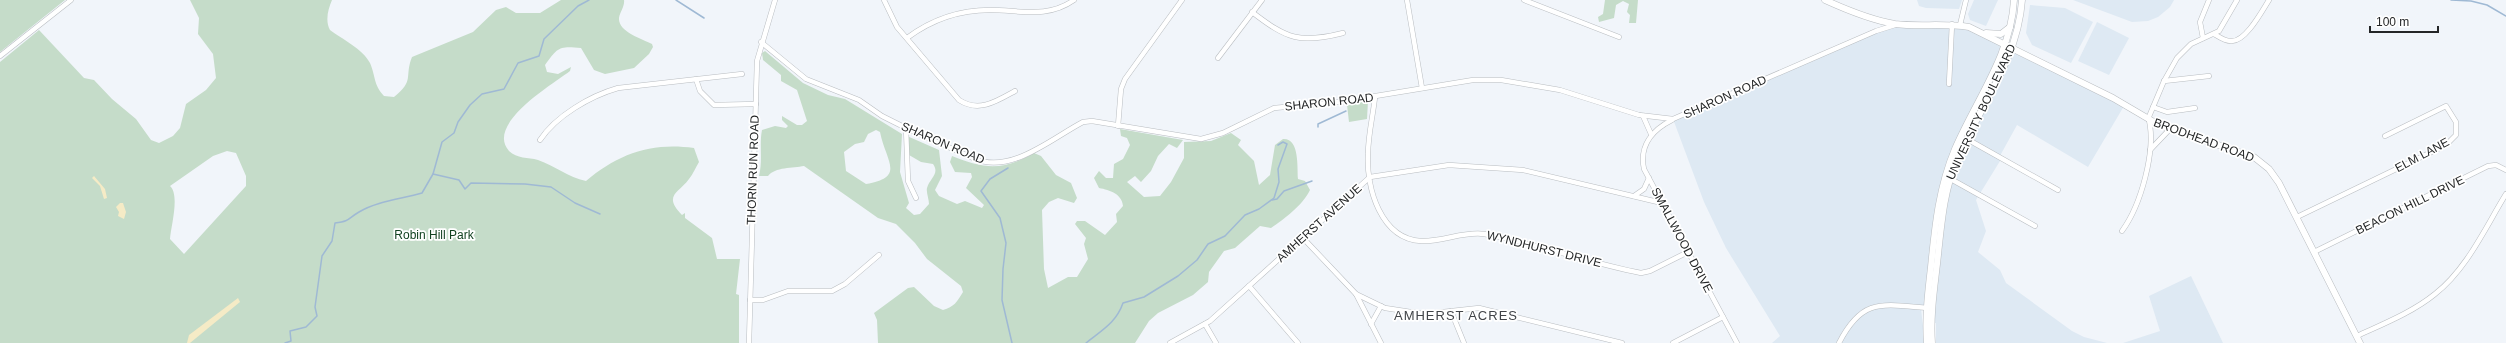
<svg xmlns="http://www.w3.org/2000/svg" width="2506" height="343" viewBox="0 0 2506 343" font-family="Helvetica,sans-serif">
<rect width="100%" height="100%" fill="#f1f5fa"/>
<!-- built -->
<g fill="#dee9f3">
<polygon points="1917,0 1962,0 1959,9 1926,8 1919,6"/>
<polygon points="1974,0 1998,0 1986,26 1970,20 1968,14"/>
<polygon points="2073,0 2174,0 2170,7 2158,17 2148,21 2132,22"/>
<polygon points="2030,5 2065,8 2093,22 2071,63 2032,45 2026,33"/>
<polygon points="2097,22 2129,38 2109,75 2078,61"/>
<polygon points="1896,24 1969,27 2124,106 2088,167 2017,125 2001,154 2000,161 1976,200 1986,231 1978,252 2000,270 2006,283 2072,331 2084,337 2107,343 1936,343 1936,323 1931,323 1932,310 1921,309 1925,343 1772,343 1780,336 1726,248 1704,202 1673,119"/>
<polygon points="2191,276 2223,343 2123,343 2160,331 2149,296"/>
</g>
<!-- green -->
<g fill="#c5dcc9" fill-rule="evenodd">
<polygon points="0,0 65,0 0,52"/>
<path d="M190 0H332C328 9 325 21 330 30 342 39 363 49 370 63 376 77 373 84 384 96L394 97C415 80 404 77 412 57L473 32 496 10 506 7 516 13H540L561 0H624C625 6 620 12 619 18 618 32 642 39 652 44L653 47 649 54 634 68 605 74 594 70 581 48C559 46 558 47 545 65L547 72 558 74 571 67 570 71C553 84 485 124 509 151 517 159 528 157 538 160 555 166 568 177 586 181 618 154 651 142 694 148L699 162C696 167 693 174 689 179 678 194 663 195 682 215L685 213V218L712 238 717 259H740L736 294 739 295V343H0V62L39 30 84 78 94 80 112 99 136 119 151 140 159 143 173 136 180 128 186 104 206 90 216 78 213 54 198 34 199 18ZM227 151 236 153 246 176V186L184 254 170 239C171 226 180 195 170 186L213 156Z"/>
<polygon points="1605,0 1638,0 1636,23 1629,23 1630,15 1627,12 1629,4 1623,1 1616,5 1614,18 1599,22 1598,17 1603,14"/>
<path d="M765 51 803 83 828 95 845 99 902 134 900 172 909 203 906 208 914 215 920 214 929 204C929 199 926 192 927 188 930 178 940 174 933 164L921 162 909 155 907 136 939 150 942 176 935 190 939 196 957 204 965 201 982 208 984 205 966 188 972 177 971 173 955 172 950 162 952 156C984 169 1003 171 1034 153L1041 156 1056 175 1071 183 1077 198 1074 203 1058 198 1049 202 1042 210 1044 269 1048 288 1068 277H1077L1088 259 1084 244 1086 238 1075 224 1077 221H1085L1105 235 1117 222 1116 214 1123 206C1122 194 1110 190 1099 188L1094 178 1099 171 1106 178H1113L1114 164 1123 159 1130 145 1127 138 1121 136 1120 129 1183 140 1177 148 1169 144 1158 156 1151 171 1141 182 1135 176 1127 182 1144 197 1160 196 1171 182 1184 158V142L1211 141 1231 133 1241 140 1238 145 1254 161 1259 185 1270 175 1275 145 1283 139C1300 138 1297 168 1298 179L1305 181 1310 190C1303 205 1284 219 1271 228L1260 226 1235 248 1224 251 1209 272 1208 282 1193 295 1158 313 1149 321 1135 343H878L877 320 874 313 908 288 914 287 934 306 943 310C954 307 957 302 963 292L961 286 927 259 915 243 896 224 878 218 804 166C793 168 775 167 768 176H759C763 160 759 145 762 130L775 126 786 128 788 126 782 120V116L797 125H802L807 121 797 90 781 81V75L763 60 762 53ZM876 130 880 132C886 162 906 177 866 184L846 171 844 152 855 144 864 142 868 134Z"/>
<polygon points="1368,101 1367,119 1349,122 1347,105"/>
</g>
<!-- sand -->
<g fill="#f5ebc6">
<polygon points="94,176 105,189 107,198 104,199 100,186 92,178"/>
<polygon points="120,203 123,203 126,212 124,219 118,216 119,212 116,207"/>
<polygon points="238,298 240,302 190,343 187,343 189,335"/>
</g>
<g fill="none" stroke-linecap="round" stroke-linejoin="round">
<!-- stream -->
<g stroke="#9fb9d4" stroke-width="1.5">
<polyline points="676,0 704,18"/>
<polyline points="2451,0 2471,1 2487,5 2506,16"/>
<polyline points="1318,127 1318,124 1346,111"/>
<polyline points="1008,168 990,179 981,191 1000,218 1006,243 1003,269 1002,300 1012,343"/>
<polyline points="433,174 459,180 465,189 471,183 525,184 551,187 575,203 600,214"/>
<polyline points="1272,200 1277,199 1284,191 1312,181"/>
<path d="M285 343 291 341 290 331 306 327 317 316 315 307 322 256 332 241 335 223C351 221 347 219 359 212 377 201 402 199 422 193L433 174 442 142 454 133 458 122 470 105 482 94 504 89 518 63 539 56 544 39 578 6 589 0"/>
<path d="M1086 343C1102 330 1116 323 1123 303L1144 297 1178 276 1197 260 1208 244 1225 236 1245 215 1259 209 1274 198 1279 182 1278 169 1287 144 1283 142 1278 145"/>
</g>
<!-- minor casing -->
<g stroke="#b9bdc1" stroke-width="5.5">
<g id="minor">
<path d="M884 0 897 27 959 100C979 113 997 101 1015 91"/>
<polyline points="1407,0 1422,88"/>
<polyline points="1524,0 1619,37"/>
<path d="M1252 12C1287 39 1300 44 1343 33"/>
<polyline points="1960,25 1966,0"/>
<path d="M2214 34C2219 37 2226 42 2232 41 2246 41 2262 11 2269 0"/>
<path d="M907 38C931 20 960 10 990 10 1020 10 1047 19 1074 0"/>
<polyline points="2203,38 2200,22 2209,0"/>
<path d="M761 42 806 79 859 100 882 116 906 128 975 159C1012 174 1052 138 1083 122L1092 121 1201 139 1223 133 1274 108 1339 102 1473 80H1501L1560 90 1639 115 1673 119 1876 31 1895 25"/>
<polyline points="0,56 71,0"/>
<polyline points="1218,58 1262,0"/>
<polyline points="696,79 700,91 714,105 756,104"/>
<polyline points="2164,81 2209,76"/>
<polyline points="1949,84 1952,24"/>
<path d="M1375 97C1373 116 1368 135 1368 154 1366 188 1381 239 1421 241 1442 242 1464 231 1484 234 1537 243 1588 263 1641 273L1650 271 1688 252"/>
<polyline points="2153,107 2167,112 2195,108"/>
<polyline points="1643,116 1651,134"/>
<polyline points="2148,119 2164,81 2177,58 2191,44 2219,31 2237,0"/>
<path d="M1672 120C1652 130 1639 146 1644 169L1737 343"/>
<polyline points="1118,126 1121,89 1125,79 1182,0"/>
<polyline points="906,128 908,181 916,198"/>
<polyline points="1967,139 2058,190"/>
<path d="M540 140C556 116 590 96 618 88L742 74"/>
<polyline points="2150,150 2170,129"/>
<polyline points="1949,178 2035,226"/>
<polyline points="1634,196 1644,189 1649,178"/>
<polyline points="2297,217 2446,145 2456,135 2456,122 2446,106 2385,136"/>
<path d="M2122 231C2141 205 2156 151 2149 120"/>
<polyline points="1303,238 1356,294 1385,308 1424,314 1479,308 1622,343"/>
<polyline points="2314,252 2488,166 2496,165 2506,170"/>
<polyline points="1249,286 1298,343"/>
<polyline points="1356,294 1381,343"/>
<polyline points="750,300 763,300 788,291 832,291 845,284 879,255"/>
<polyline points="1451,311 1464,343"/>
<polyline points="1205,324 1216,343"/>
<polyline points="1371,324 1381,306"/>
<path d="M2357 336C2383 324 2413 312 2435 294 2467 269 2485 228 2506 194"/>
<polyline points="749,343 757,61 775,0"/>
<polyline points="1170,343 1210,321 1370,177 1449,165 1523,170 1662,203"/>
<polyline points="1673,343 1723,317"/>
<path d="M1839 343C1862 298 1881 304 1927 308"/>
</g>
</g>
<!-- major casing -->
<g stroke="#b9bdc1" stroke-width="7">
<g id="major">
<path d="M1825 0C1847 10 1871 20 1895 24 1919 27 1944 23 1969 27L2113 98 2159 125 2254 157 2269 169 2279 183 2360 343"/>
<polyline points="1986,33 2001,34 2010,27"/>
<path d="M1927 343C1925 317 1928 293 1931 267 1935 226 1939 187 1955 149 1976 100 2011 55 2014 0"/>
<path d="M1932 343C1930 317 1934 290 1937 264 1941 228 1943 191 1958 157 1981 105 2018 59 2022 0"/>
</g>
</g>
<!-- minor -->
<use href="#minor" stroke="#fff" stroke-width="4.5"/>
<!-- major -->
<use href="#major" stroke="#fff" stroke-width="6"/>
</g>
<g text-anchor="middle" stroke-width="3.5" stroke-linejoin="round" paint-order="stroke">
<!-- street labels -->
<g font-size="12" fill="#242627" stroke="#fff">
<text transform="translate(1725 97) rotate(-24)" y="4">SHARON ROAD</text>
<text transform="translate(1329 102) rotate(-6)" y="4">SHARON ROAD</text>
<text transform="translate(1981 112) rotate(-65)" y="4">UNIVERSITY BOULEVARD</text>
<text transform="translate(2204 140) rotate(20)" y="4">BRODHEAD ROAD</text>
<text transform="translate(943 143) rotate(23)" y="4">SHARON ROAD</text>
<text transform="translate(2422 155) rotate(-28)" y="4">ELM LANE</text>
<text transform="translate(753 170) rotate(-88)" y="4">THORN RUN ROAD</text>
<text transform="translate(2410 205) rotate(-26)" y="4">BEACON HILL DRIVE</text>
<text transform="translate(1319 223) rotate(-42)" y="4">AMHERST AVENUE</text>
<text transform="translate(1682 240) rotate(62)" y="4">SMALLWOOD DRIVE</text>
<text transform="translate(1544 249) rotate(14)" y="4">WYNDHURST DRIVE</text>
</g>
<!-- park labels -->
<g font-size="12" fill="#124221" stroke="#fff">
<text x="434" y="239">Robin Hill Park</text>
</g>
<!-- neighbourhood labels -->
<g font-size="13" letter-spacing="1" fill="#414448" stroke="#fff">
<text x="1456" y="320">AMHERST ACRES</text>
</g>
</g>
<!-- scale -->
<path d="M2370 26v6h68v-6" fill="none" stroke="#242627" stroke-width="2"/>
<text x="2376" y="26" font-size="12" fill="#242627" stroke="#ffffff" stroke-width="3" paint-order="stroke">100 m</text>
</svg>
